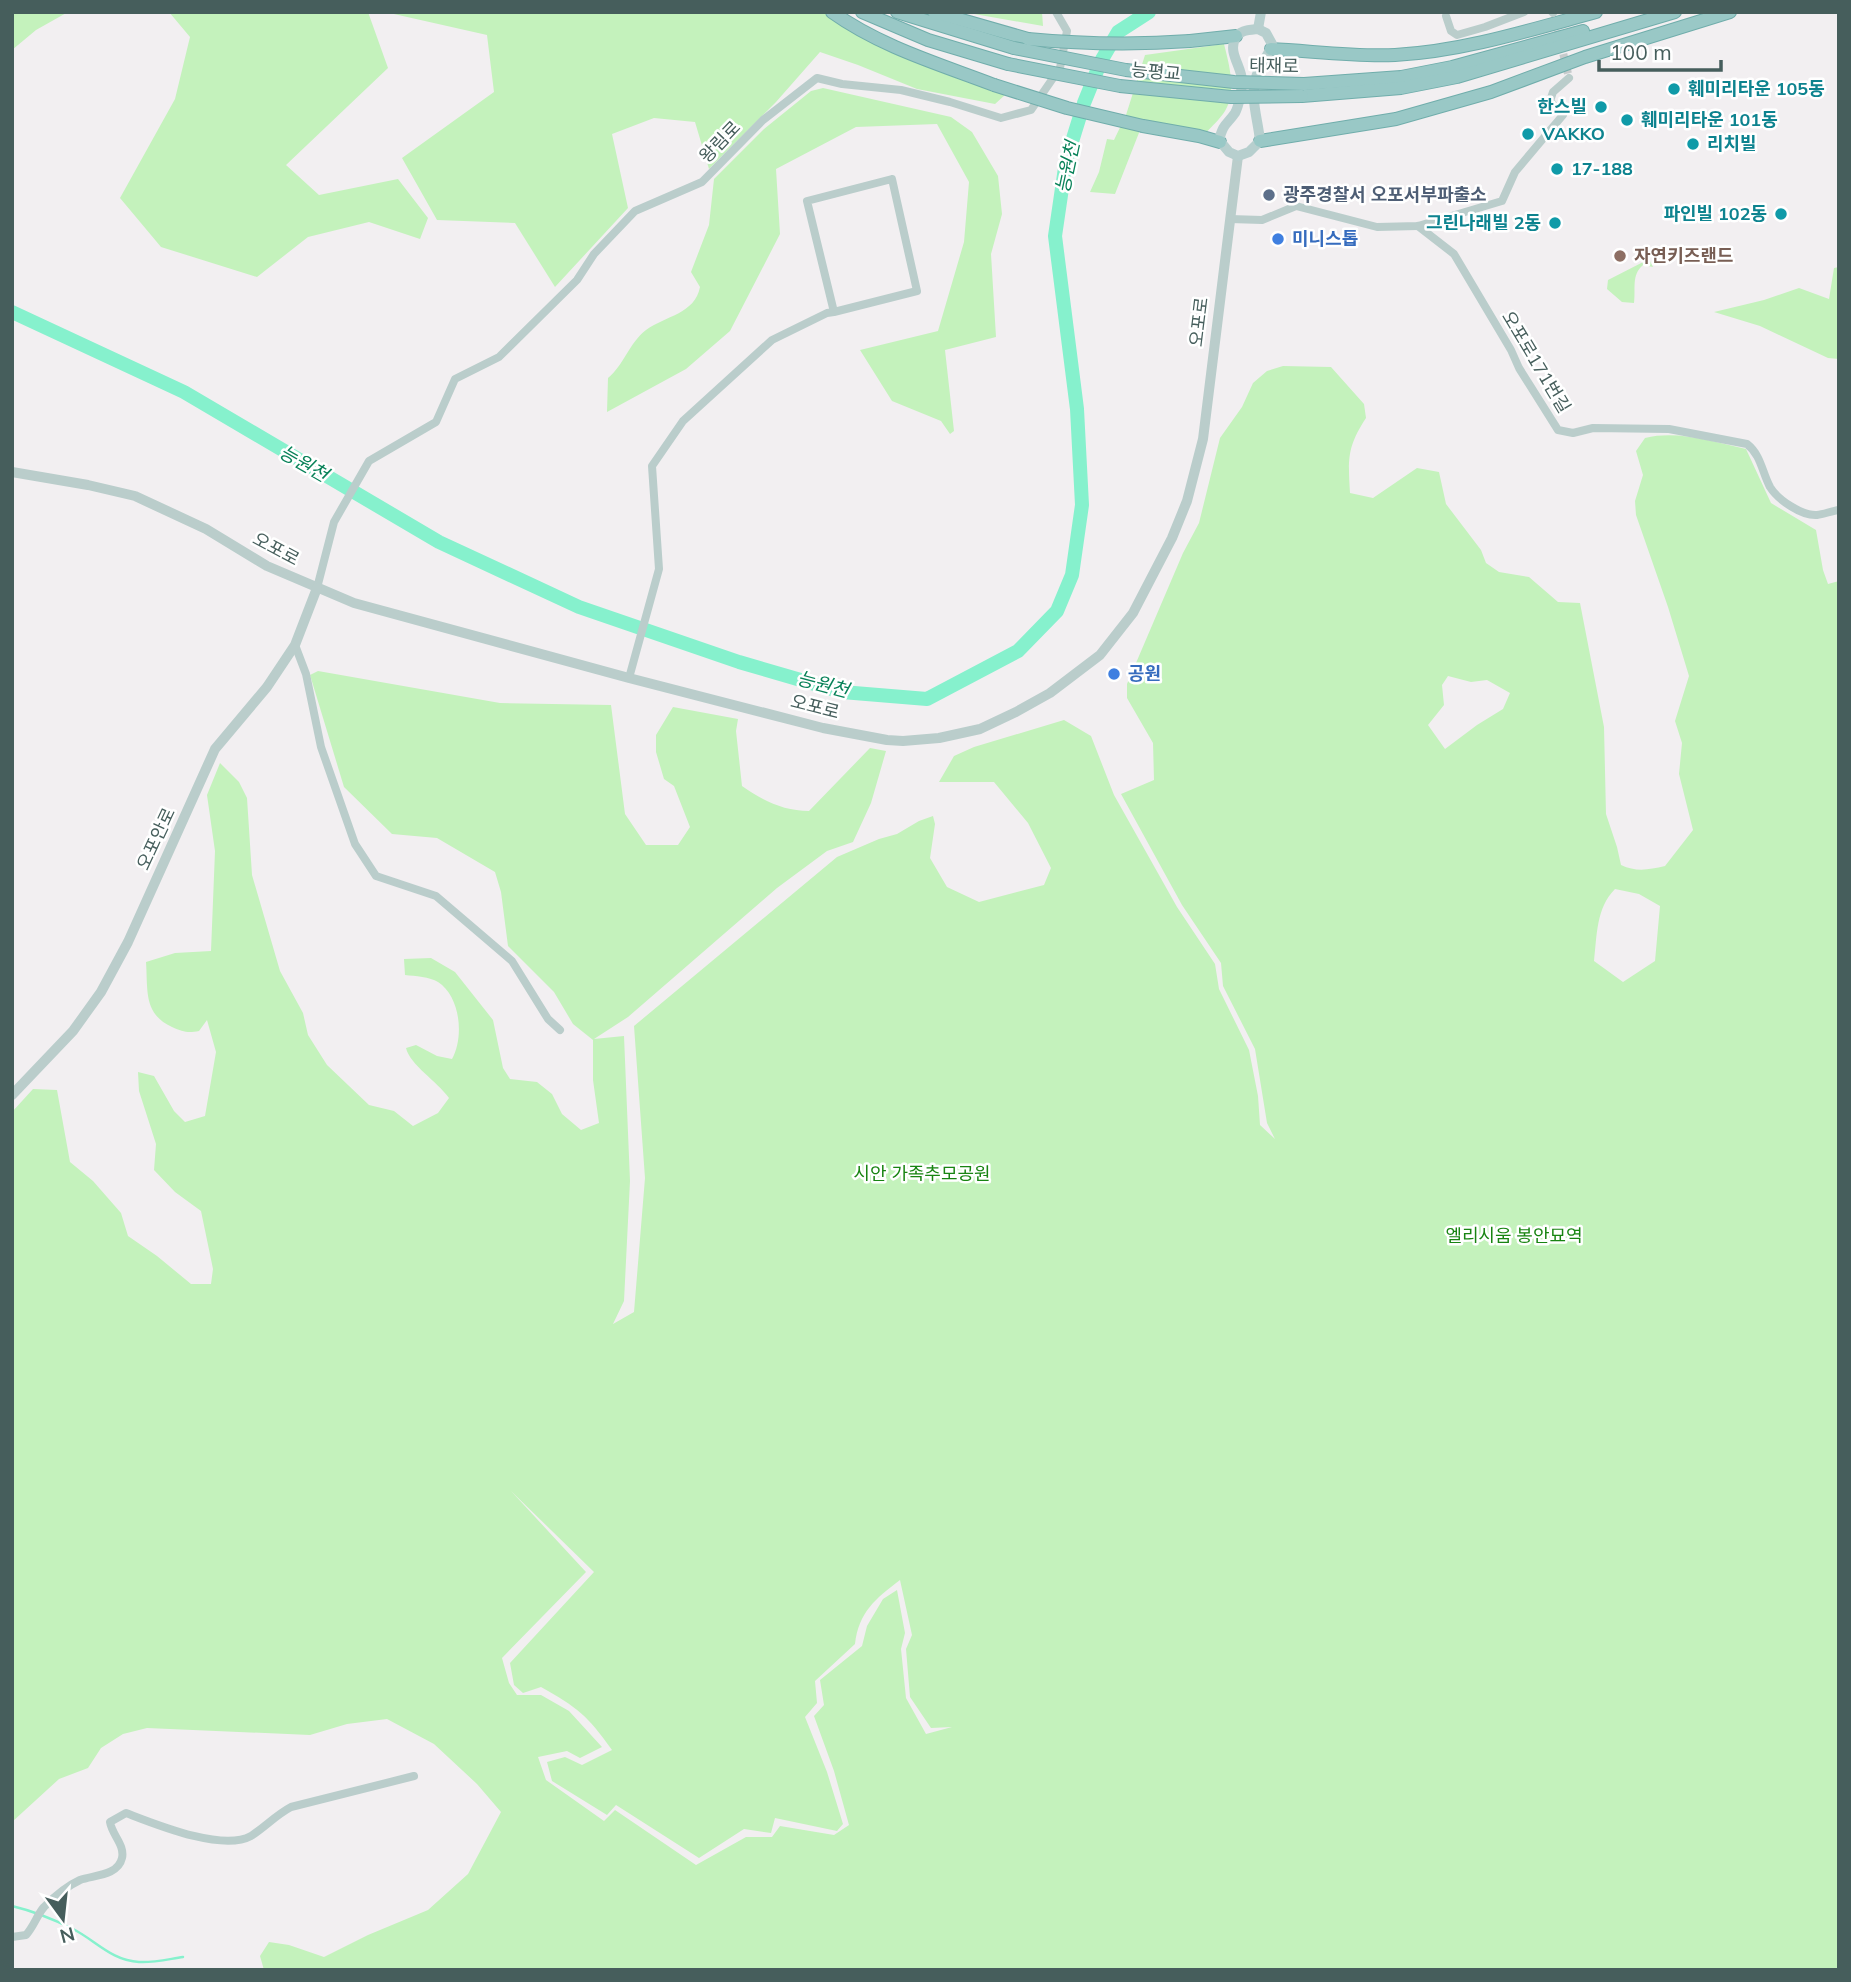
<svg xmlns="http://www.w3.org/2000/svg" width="1851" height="1982" viewBox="0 0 1851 1982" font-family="Mulish,'Noto Sans KR',sans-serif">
<rect width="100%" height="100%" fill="#f2eff1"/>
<!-- green -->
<g fill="#c4f2bc" fill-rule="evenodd">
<polygon points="12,12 68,12 36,30 12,50"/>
<polygon points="169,12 368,12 388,68 286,165 319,195 398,179 428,218 420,239 369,222 308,237 257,277 161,247 120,198 175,99 190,37"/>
<polygon points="385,12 827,12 1005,95 995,104 917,89 858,65 820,52 776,102 709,169 695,122 654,118 612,134 628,208 555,287 515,223 437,220 402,158 494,92 487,35"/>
<polygon points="963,12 1042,12 1043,26"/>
<path d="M1224 44C1229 64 1237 92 1225 111 1220 119 1212 126 1206 133L1144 120 1115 194 1090 192 1099 172 1107 139 1114 140 1126 115 1145 55Z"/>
<path d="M823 88 951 117 972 132 998 176 1002 214 991 254 996 337 945 350 954 431 950 434 941 421 892 401 860 350 938 331 964 242 969 182 937 124 856 127 776 169 780 234 730 331 686 369 607 412 608 378C624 365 629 343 646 330 665 316 695 314 700 287L691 272 709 225 714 179 764 129 811 91Z"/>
<path d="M1649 259 1653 267 1643 265C1631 275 1636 289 1634 303L1622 302 1607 289 1608 280Z"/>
<polygon points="1839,267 1839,359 1828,358 1760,326 1714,312 1764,300 1799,288 1829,299 1834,268"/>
<path d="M1283 366 1331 367 1364 404 1366 418C1347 447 1348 459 1350 493L1373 498 1417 468 1439 472 1446 504 1481 550 1486 563 1499 572 1529 577 1558 602 1580 603 1604 727 1606 814 1617 847 1621 865C1636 872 1648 870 1665 866L1693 830 1679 774 1682 743 1675 721 1689 676 1668 607 1636 515 1635 501 1643 475 1636 451 1645 438C1679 430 1713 442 1746 449L1771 503 1816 530 1823 570 1828 584 1839 581V1970H264L260 1956 269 1942 289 1945 324 1957 368 1935 428 1910 468 1874 501 1812 477 1784 434 1744 387 1719 347 1724 310 1735 147 1728 123 1734 101 1748 88 1768 59 1779 12 1822V1112L33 1089 57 1090 70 1162 93 1181 121 1213 128 1236 157 1256 191 1284H211L213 1269 201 1211 175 1192 154 1170 156 1144 139 1091 138 1072 154 1076 174 1111 185 1122 205 1116 216 1052 207 1020 199 1031C188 1033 183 1032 172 1027 143 1014 148 989 146 962L175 953 211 951 215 851 207 795 220 763 239 782 247 798 252 875 280 971 303 1013 308 1035 327 1065 369 1105 394 1111 413 1126 438 1113 449 1098C437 1081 410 1065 406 1048L416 1045 437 1056 452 1059C464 1038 461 997 438 982 430 977 415 976 405 975L404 959 431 958 455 972 493 1020 503 1068 510 1079 537 1082 552 1094 562 1114 581 1130 599 1123 593 1080V1040L573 1024 554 992 508 946 501 892 495 872 437 838 392 834 344 787 310 675 318 671 500 703 611 705 625 814 646 845H678L690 827 674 786 664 779 656 752V735L673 707 738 719 736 731 742 786C763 801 784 811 809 811L870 748 886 751 871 803 853 842 827 851 777 888 628 1017 594 1039 624 1036 630 1181 624 1301 613 1324 634 1312 645 1178 634 1026 837 857 879 839 897 834 919 821 933 816 935 824 930 858 947 887 979 902 1044 885 1051 868 1028 823 994 782H939L954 756 974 747 1064 720 1091 736 1114 795 1177 907 1215 964 1219 989 1249 1050 1258 1096 1260 1125 1275 1139 1267 1123 1255 1049 1223 986 1221 963 1182 905 1121 794 1154 780 1153 743 1127 698V684L1183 553 1199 523 1220 438 1242 407 1253 383 1267 371ZM1448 676 1471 682 1487 680 1510 693 1503 709 1477 725 1445 749 1428 725 1444 705 1442 685ZM1615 889 1639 894 1660 906 1655 961 1623 982 1594 961C1597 936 1596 908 1615 889ZM511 1491 594 1572 510 1663 514 1685 523 1693 541 1687C578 1708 587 1715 612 1750L582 1765 565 1757 547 1762 552 1781 607 1815 616 1805 699 1858 744 1829 771 1833 775 1818 837 1831 843 1824 827 1772 805 1717 817 1703 815 1681 855 1644C859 1612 875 1599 900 1580L912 1635 906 1649 910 1697 931 1728 952 1727 926 1734 906 1698 901 1649 905 1633 897 1590 883 1599 867 1626 862 1646 820 1680 824 1705 814 1716 834 1771 849 1825 834 1835 780 1826 772 1837H746L696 1865 615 1810 604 1821 546 1780 538 1757 567 1751 580 1758 602 1747 569 1711 541 1695H517L509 1683 502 1658 586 1572Z"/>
</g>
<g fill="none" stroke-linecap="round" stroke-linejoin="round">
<!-- stream -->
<path stroke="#86f1cd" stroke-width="2.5" d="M12 1906C33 1911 53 1919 73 1929 95 1940 112 1961 139 1962 153 1963 169 1959 183 1957"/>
<!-- river -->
<polyline stroke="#86f1cd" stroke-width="14" points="12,312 184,392 439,542 579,607 739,662 842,692 927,699 1018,651 1057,611 1072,575 1082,505 1077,409 1055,236 1066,161 1084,103 1101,61 1118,32 1149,12"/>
<!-- minor-tunnel -->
<polyline stroke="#c7cbcc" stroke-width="8" stroke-dasharray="8 4" stroke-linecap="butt" points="1555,19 1569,78"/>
<!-- trunk casing -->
<g stroke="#70adab" stroke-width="14">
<g id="trunk">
<path d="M832 12C881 47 939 64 994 85"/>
<polyline points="862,12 928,40 1008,64"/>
<polyline points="897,12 1014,48"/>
<polyline points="934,12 1028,39"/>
<polyline points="1190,41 1236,36"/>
<path d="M1271 49C1312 51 1355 57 1395 55 1464 51 1530 30 1596 12"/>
<polyline points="1304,84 1401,77 1452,67 1583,31"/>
<polyline points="1302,96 1401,88 1457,77 1675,12"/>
<polyline points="1143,126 1199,136 1220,142"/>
<polyline points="1260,141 1396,119 1491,92 1585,57 1730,12"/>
</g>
</g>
<!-- minor -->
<g stroke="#bacdcb" stroke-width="8">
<polyline points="1552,12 1553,13"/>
<polyline points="1446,16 1451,31 1457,35 1485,27 1524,12"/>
<polyline points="1230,219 1262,220 1296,206 1377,227 1418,226 1502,201 1515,172 1563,115 1550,101 1553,92 1569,78"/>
<path d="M1418 226 1454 254 1511 350 1519 368 1558 430 1573 433 1593 428 1669 429 1747 444C1761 455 1762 472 1770 487 1778 500 1802 516 1817 515 1824 514 1832 511 1839 510"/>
<polyline points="317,588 334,522 369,461 436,422 455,379 499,357 577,280 594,254 635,211 702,182 763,120 817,78 842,84 901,90 950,102 1001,118 1031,110 1060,68 1067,31 1056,12"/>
<polyline points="295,645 306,674 321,747 355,844 376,876 436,896 484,937 512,961 548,1019 560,1030"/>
<polyline points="629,678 659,569 652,466 683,421 772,340 827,313 834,312 917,291 892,179 807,201 834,312"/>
<path d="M12 1937 26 1935C34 1926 37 1915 44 1907 54 1897 67 1886 80 1880 93 1875 118 1876 122 1858 125 1845 112 1835 110 1822L126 1813C155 1824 222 1852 251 1836 265 1827 276 1815 291 1807L414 1776"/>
</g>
<!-- tertiary -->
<g stroke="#bacdcb" stroke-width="10">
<polyline points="12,472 88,485 135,496 206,529 267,566 354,603 629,678 823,728 887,740 903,741 939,738 980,729 1016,712 1050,693 1100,655 1133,613 1172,538 1187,501 1203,439 1238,156"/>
<polyline points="12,1095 73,1031 101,992 128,942 215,749 267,687 295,645 317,588"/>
</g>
<!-- secondary -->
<g stroke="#b7cfce" stroke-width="10">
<path d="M1258 29 1266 33 1272 44C1269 56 1260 63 1257 74 1249 98 1258 118 1260 141L1249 152 1238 156 1229 152 1219 140C1224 122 1226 126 1235 113 1239 106 1242 89 1242 81 1242 67 1228 53 1235 39 1239 30 1249 30 1258 29Z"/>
<polyline points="1258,29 1261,12"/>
</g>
<!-- trunk -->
<use href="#trunk" stroke="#99c8c6" stroke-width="12"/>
<!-- trunk-bridge casing -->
<g stroke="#70adab" stroke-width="14" stroke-linecap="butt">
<g id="trunk-bridge">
<path d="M1028 39C1082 44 1136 45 1190 41"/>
<polyline points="1014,48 1126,70 1234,82 1304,84"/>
<polyline points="1008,64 1120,86 1231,97 1302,96"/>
<polyline points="994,85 1067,108 1143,126"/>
</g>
</g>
<!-- trunk-bridge -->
<use href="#trunk-bridge" stroke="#99c8c6" stroke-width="12"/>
</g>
<!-- markers -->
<g fill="#0f9aa8" stroke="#fff" stroke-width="2.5">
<circle cx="1674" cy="89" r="7"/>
<circle cx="1601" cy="107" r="7"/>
<circle cx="1627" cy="120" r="7"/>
<circle cx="1528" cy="134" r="7"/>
<circle cx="1693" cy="144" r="7"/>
<circle cx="1557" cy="169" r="7"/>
<circle cx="1781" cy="214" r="7"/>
<circle cx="1555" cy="223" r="7"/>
</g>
<circle fill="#5c6f8a" stroke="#fff" stroke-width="2.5" cx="1269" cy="195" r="7"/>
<g fill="#3f7fe0" stroke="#fff" stroke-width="2.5">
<circle cx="1278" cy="239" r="7"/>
<circle cx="1114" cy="674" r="7"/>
</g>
<circle fill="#8d6e63" stroke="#fff" stroke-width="2.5" cx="1620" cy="256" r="7"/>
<g text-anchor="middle" stroke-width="5" stroke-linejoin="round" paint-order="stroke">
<!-- street labels -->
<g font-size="18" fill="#465e5c" stroke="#fff">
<text transform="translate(1274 66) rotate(1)" y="6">태재로</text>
<text transform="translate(1156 72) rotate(5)" y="6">능평교</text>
<text transform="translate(720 142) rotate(-46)" y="6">왕림로</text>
<text transform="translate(1199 322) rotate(-83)" y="6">오포로</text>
<text transform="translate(1536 362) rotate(59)" y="6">오포로171번길</text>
<text transform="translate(276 549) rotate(28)" y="6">오포로</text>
<text transform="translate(815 707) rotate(14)" y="6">오포로</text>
<text transform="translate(156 839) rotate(-65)" y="6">오포안로</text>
</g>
<!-- culture labels -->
<g font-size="18" font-weight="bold" fill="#0d838f" stroke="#fff" text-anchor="start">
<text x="1688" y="95">훼미리타운 105동</text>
<text x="1587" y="113" text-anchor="end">한스빌</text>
<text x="1641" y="126">훼미리타운 101동</text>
<text x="1542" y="140">VAKKO</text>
<text x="1707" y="150">리치빌</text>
<text x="1571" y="175">17-188</text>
<text x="1767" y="220" text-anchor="end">파인빌 102동</text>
<text x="1541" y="229" text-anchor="end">그린나래빌 2동</text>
</g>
<!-- service labels -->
<g font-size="18" font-weight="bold" fill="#4e5e75" stroke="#fff" text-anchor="start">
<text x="1283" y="201">광주경찰서 오포서부파출소</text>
</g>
<!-- shop labels -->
<g font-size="18" font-weight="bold" fill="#366cbe" stroke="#fff" text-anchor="start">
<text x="1292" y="245">미니스톱</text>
<text x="1128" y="680">공원</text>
</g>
<!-- education labels -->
<g font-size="18" font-weight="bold" fill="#785e54" stroke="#fff" text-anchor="start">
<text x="1634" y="262">자연키즈랜드</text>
</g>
<!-- park labels -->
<g font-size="18" fill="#188412" stroke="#fff">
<text x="922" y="1180">시안 가족추모공원</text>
<text x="1514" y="1242">엘리시움 봉안묘역</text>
</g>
<!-- water labels -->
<g font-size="19" font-style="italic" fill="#098259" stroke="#fff">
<text transform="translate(1067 167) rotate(-78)" y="7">능원천</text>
<text transform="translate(304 463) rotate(30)" y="7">능원천</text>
<text transform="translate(823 684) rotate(15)" y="7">능원천</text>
</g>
</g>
<!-- border -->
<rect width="1851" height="1982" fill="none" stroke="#465e5c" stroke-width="28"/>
<!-- north arrow -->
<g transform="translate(63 1919) rotate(165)" stroke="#ffffff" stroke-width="5" paint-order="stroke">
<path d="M0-5L12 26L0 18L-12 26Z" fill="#465e5c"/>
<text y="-10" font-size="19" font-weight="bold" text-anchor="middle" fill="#465e5c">N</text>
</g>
<!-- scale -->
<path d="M1599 60v10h122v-10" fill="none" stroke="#465e5c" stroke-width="3.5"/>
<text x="1610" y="60" font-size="21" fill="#465e5c" stroke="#ffffff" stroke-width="5" paint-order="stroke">100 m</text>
</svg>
